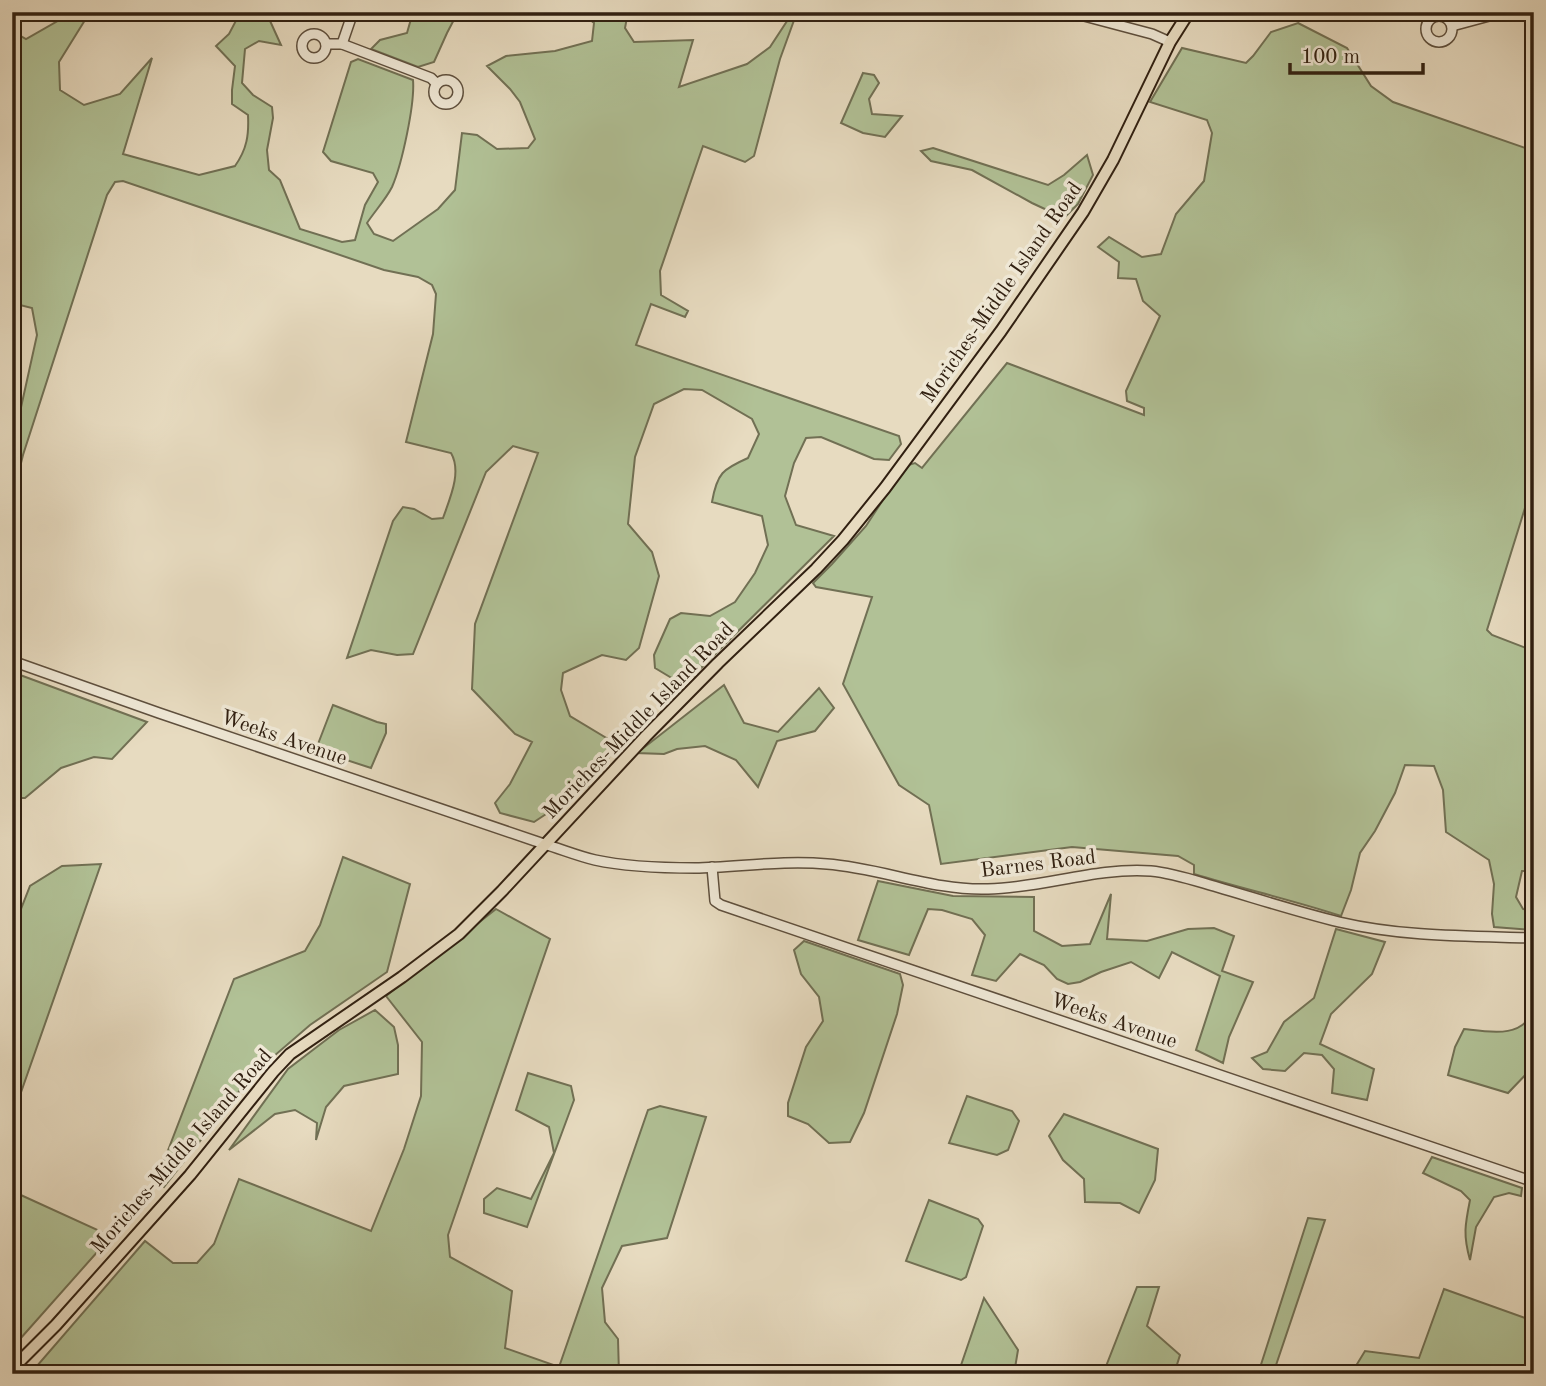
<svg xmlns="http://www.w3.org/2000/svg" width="1546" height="1386" viewBox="0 0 1546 1386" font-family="'Old Standard TT',serif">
<rect width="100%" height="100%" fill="#e7dbc0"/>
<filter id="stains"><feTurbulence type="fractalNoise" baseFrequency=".00286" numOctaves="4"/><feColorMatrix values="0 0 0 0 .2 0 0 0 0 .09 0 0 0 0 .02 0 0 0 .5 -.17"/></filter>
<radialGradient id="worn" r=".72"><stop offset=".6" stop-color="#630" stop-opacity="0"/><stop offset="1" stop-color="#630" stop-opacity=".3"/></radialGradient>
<!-- green -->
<g fill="#b1c196" stroke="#717054" stroke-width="2">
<path d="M64 12H90L59 62 60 90 84 105 120 94 152 58 123 154 199 175 235 166C247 149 249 135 248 115L232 104V90L235 66 216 46 229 34 239 15 238 12H266L281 45 259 41 245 49 242 83 253 95 272 107 273 118 267 150 269 170 280 180 300 229 342 242 355 240 365 205 378 182 373 173 331 161 323 152 351 62 358 59 413 80C415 104 402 164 392 187 386 199 375 211 367 223L374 234 393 241 438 209 455 190 462 133 477 135 497 149 528 148 535 139 520 102 510 89 487 66 506 56 555 51 592 41 594 23 581 12H628L625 28 634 42 693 40 679 87 747 64 770 47 793 12H797L780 59 754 156 745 162 703 146 660 271 661 295 688 311 685 317 651 304 636 345 899 436 901 444 889 460 874 459 821 437 806 438 794 463 785 496 796 525 834 536 687 682 680 683 655 668 654 655 670 619 681 613 710 616 735 602 755 573 768 545 762 516 712 502C717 473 723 469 748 458L759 434 752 419 702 390 684 389 654 404 635 457 628 524 652 552 659 576 639 648 626 660 602 655 563 673 561 690 570 716 618 745 587 787 534 822 500 813 495 803 510 784 532 742 515 734 472 689 475 624 538 453 513 446 486 472 413 654 397 655 371 650 347 658 393 521 403 507 414 509 432 519 443 518C450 498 462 472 451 453L406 442 433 334 436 294 432 285 418 277 384 270 123 181 115 182 107 195 23 455 15 487 14 525 12 531V448L37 335 32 308 12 303V31L26 39 61 19Z"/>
<polygon points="413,12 458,12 447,33 434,62 418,67 371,49 380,40 407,33"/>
<path d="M1298 23 1347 48 1371 86 1393 102 1534 151V479L1487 630 1492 635 1534 651V871H1522L1516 897 1523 909 1534 912V930L1494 927 1492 914 1494 884 1489 860 1446 832 1443 790 1434 766 1405 765 1395 793 1375 831 1360 853 1351 890 1341 916C1293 900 1243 889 1194 874V865L1178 856 1072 847 941 864 929 805 899 785 843 684 872 597 816 587 813 583 832 564 866 526 905 466 915 463 922 468 1007 363 1144 415V408L1127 401 1126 391 1160 316 1143 301 1136 279 1118 278 1119 262 1098 247 1109 237 1142 257 1161 254 1176 214 1204 181 1212 133 1207 120 1150 102 1182 48 1246 63 1253 56 1271 32Z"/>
<polygon points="863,73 874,75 879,83 869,99 872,114 902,116 885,137 863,133 841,123"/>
<polygon points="933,148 1048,185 1064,175 1087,155 1093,175 1078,204 1064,218 1032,203 972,170 931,161 921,151"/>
<polygon points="12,672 147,722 112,759 94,757 61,768 25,798 12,798"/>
<polygon points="724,685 744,723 778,732 819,688 834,708 815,731 777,741 758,787 736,760 705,746 677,749 664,754 637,753"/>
<polygon points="333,705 377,722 386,724 386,733 371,768 319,751 318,744"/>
<polygon points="343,857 410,884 387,972 310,1025 252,1075 164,1187 157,1179 234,979 305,951 320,925"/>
<polygon points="101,864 12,1118 12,932 30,886 62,866"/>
<polygon points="878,881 953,896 1034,897 1034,931 1062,946 1090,944 1111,894 1107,939 1147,941 1188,929 1214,928 1234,936 1222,971 1253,982 1229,1037 1223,1063 1196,1050 1220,976 1172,952 1159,978 1131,962 1101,972 1080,982 1068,984 1057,979 1044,965 1020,954 996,981 972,975 985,935 972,919 942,910 928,909 909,955 858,940"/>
<polygon points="496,909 550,939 448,1235 450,1257 512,1291 505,1348 559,1367 648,1110 660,1106 706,1117 667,1238 622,1246 602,1288 605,1322 618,1339 619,1374 30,1374 145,1241 173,1263 197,1263 214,1244 239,1179 371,1231 404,1149 421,1096 422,1042 386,996"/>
<polygon points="1336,929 1385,942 1372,974 1331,1014 1320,1044 1374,1069 1367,1100 1332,1093 1334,1069 1322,1055 1304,1053 1285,1071 1263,1069 1252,1058 1267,1052 1284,1022 1314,998"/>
<polygon points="804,941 900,974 903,985 897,1014 864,1113 850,1142 829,1143 808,1124 788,1116 788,1103 806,1047 823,1021 819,997 801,974 794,950"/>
<path d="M1534 1009V1042L1531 1049 1534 1051V1066L1508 1093 1448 1075 1455 1047 1464 1029C1490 1032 1523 1039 1534 1009Z"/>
<polygon points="375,1010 394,1027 398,1045 398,1074 344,1086 326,1107 316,1140 317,1123 295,1110 275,1114 229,1150 288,1069 339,1030"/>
<polygon points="528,1073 571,1086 574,1100 527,1227 484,1213 484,1199 497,1188 531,1199 554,1153 549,1127 516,1110"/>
<polygon points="967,1096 1012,1111 1019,1121 1008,1150 997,1155 949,1143"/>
<polygon points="1064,1114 1158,1149 1155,1180 1139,1213 1120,1203 1085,1202 1084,1179 1063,1160 1049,1136"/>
<path d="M1432 1157 1522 1188 1521 1196 1509 1193 1494 1197 1476 1227 1470 1260C1463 1235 1465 1225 1470 1200L1461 1191 1423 1173Z"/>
<polygon points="12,1191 102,1232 99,1250 12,1348"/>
<polygon points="929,1200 978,1219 983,1226 966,1277 961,1280 906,1261"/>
<polygon points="1308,1218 1325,1220 1273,1374 1258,1374"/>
<polygon points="1137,1287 1159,1287 1147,1326 1180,1355 1174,1374 1103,1374"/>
<polygon points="1444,1289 1525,1318 1534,1295 1534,1374 1351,1374 1365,1351 1419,1358"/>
<polygon points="984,1298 1018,1350 1014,1374 958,1374"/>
</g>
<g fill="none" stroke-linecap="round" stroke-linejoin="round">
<!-- minor casing -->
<g stroke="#5e4f3d" stroke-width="12">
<g id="minor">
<polyline points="1069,12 1152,34 1170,42"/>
<circle cx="1439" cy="29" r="13"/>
<polyline points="1452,26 1504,12"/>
<circle cx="314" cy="46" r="12"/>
<polyline points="326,44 342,44 431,78 437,84"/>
<polyline points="342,44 353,12"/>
<circle cx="446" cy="92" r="12"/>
<polyline points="1534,495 1532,501 1534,506"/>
<path d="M12 661 159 713 544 844C561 849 578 856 595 860 627 867 662 868 695 868 739 867 783 860 827 864 881 868 934 891 988 889 1043 888 1096 867 1151 871 1173 873 1196 881 1217 887 1258 899 1298 912 1339 922 1403 937 1469 936 1534 938"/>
<polyline points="712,867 715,901 721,905 1534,1182"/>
</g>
</g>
<!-- major casing -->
<g stroke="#312011" stroke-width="14">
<polyline id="major" points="12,1369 56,1325 190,1175 273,1072 290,1054 402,977 459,934 502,891 646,736 718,663 816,569 843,540 885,488 1001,331 1083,212 1113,160 1170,42 1189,12"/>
</g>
<!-- minor -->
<use href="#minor" stroke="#efe8d6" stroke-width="9"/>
<!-- major -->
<use href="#major" stroke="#e7dbc0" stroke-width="10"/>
</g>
<g text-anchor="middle" stroke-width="7" stroke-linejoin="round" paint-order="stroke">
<!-- street labels -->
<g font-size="21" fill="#312011" stroke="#efe8d6">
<text transform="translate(1001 292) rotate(-55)" y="7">Moriches-Middle Island Road</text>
<text transform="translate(638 720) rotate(-46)" y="7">Moriches-Middle Island Road</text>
<text transform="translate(284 737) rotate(19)" y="7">Weeks Avenue</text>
<text transform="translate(1038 863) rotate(-7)" y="7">Barnes Road</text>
<text transform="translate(1114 1020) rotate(19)" y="7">Weeks Avenue</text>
<text transform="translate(181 1151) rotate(-49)" y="7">Moriches-Middle Island Road</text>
</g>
</g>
<!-- margin -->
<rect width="1546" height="1386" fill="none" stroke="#e7dbc0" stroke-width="42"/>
<rect x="14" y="14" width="1518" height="1358" fill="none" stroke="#312011" stroke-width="3.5"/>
<rect x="21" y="21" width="1504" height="1344" fill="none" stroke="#312011" stroke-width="2"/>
<!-- scale -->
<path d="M1290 63v10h133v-10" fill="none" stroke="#312011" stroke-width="3.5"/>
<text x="1301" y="63" font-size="21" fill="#312011" stroke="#efe8d6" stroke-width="5" paint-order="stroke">100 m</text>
<rect width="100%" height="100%" filter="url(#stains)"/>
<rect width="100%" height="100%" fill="url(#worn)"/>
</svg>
